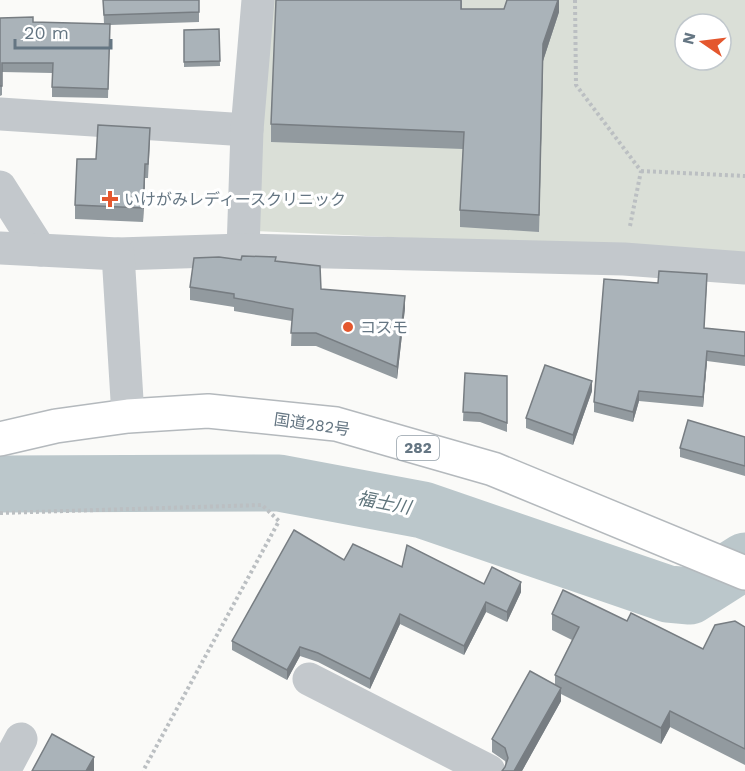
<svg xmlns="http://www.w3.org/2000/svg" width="745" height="771" viewBox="0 0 745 771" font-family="'Work Sans','Noto Sans JP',sans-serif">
<rect width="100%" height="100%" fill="#fafaf8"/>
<!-- green -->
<path fill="#dadfd7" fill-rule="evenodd" d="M265 0H745V253L255 231ZM685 24H721V60H685Z"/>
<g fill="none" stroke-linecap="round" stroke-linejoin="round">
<!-- river -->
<polyline stroke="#bbc7cb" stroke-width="57" points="0,484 279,483 423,510 668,594 690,596 745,561"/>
<!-- trunk casing -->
<g stroke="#b4b9bd" stroke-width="36">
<polyline id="trunk" points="0,439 56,426 128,416 208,411 336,424 493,469 745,573"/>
</g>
<!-- path -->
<g stroke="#bbbfc2" stroke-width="4" stroke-dasharray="3 3" stroke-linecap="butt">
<polyline points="575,0 576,85 641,171 630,226"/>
<polyline points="641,171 745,176"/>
<polyline points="0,513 262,505 279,521 143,771"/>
</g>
<!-- minor -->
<g stroke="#c3c8cc" stroke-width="33">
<polyline points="0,114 247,130"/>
<polyline points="0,187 40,250"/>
<polyline points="243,250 247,130 258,0"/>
<polyline points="118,254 243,250 624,259 745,268"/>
<polyline points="309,679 489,771"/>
<polyline points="4,771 21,739"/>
</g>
<!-- tertiary -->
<polyline stroke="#c3c8cc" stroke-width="33" points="0,248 118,254 128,416"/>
<!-- trunk -->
<use href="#trunk" stroke="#fff" stroke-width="33"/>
</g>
<!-- wall -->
<g fill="#929a9f">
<polygon points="103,0 199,0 199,22 110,25 108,98 52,97 52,73 2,72 2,95 0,96 0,18 33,22 104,24"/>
<polygon points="462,0 462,9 504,9 559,0 559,12 543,61 539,232 460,227 460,210 463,149 271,142 271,124"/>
<polygon points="219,29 220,66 184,67 184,30"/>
<polygon points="150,142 148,178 145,178 143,222 75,219 75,205 96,159"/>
<polygon points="241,260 276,261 321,289 405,308 397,379 316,346 291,346 292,321 234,311 234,307 190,300 190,287"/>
<polygon points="658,283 707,284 704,328 745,332 745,366 707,361 703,407 639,401 633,422 594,412 594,402"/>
<polygon points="465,373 507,423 507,432 480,422 463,421"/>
<polygon points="592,391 573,445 526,428 526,418"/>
<polygon points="745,437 745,476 680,457 680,448"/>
<polygon points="402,567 521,592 507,622 486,612 464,655 400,624 370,689 318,662 300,656 287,680 232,650 232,641"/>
<polygon points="552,614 627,621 703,649 745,627 745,765 670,727 661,744 561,694 561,701 522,771 502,771 505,767 506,765 505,761 492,752 492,739 555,685 555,675 572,640 552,630"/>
</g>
<!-- shaded-wall -->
<g fill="#777d82">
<polygon points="558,0 559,0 559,12 543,61 539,232 543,44"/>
<polygon points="145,164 145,178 143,222 143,208"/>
<polygon points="405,296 405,308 397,379 397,367"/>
<polygon points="707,351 707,361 703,407 703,397"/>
<polygon points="592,381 592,391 573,445 573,435"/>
<polygon points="639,391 639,401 633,422 633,412"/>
<polygon points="521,582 521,592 507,622 507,612"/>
<polygon points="486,602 486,612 464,655 464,646"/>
<polygon points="400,614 400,624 370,689 370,679"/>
<polygon points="300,647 300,656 287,680 287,670"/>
<polygon points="561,688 561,701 522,771 514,771"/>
<polygon points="670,711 670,727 661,744 661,728"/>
<polygon points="94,757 94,771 86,771"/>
</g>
<!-- building -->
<g fill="#aab3b9" stroke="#777d82" stroke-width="1.5">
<polygon points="103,0 199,0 199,12 104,15"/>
<polygon points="276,0 461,0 461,9 504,9 507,0 558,0 543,44 539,215 460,210 464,132 271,124"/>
<polygon points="33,17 33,22 110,24 108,89 52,87 53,63 2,63 2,86 0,86 0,18"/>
<polygon points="219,29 220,61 184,62 184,30"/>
<polygon points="98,125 150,128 148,164 145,164 143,208 75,205 77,159 96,159"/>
<polygon points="242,256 276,257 275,261 320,266 321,289 405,296 397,367 316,333 291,333 293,309 234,298 234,294 190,287 194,258 219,257 241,260"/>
<polygon points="659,271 707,274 704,328 745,332 745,356 707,351 703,397 639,391 633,412 594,402 604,279 658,283"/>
<polygon points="545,365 592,381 573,435 526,418"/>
<polygon points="465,373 507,376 507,423 480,413 463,412"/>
<polygon points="688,420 745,437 745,466 680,448"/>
<polygon points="294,530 344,560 353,544 402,567 407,545 484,584 492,567 521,582 507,612 486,602 464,646 400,614 370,679 318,653 300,647 287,670 232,641"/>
<polygon points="563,590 627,621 631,613 703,649 715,625 735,621 745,627 745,749 670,711 661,728 555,675 579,627 552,614"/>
<polygon points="530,671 561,688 514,771 502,771 505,767 508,758 505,748 492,739"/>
<polygon points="52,734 94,757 86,771 32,771"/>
</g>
<!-- markers -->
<g fill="#e4572e" stroke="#fff" stroke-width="2">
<path d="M107 190h6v6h6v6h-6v6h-6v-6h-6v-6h6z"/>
<circle cx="348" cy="327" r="6"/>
</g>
<g text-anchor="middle" stroke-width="6" stroke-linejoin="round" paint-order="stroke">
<!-- shield labels -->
<rect fill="#fff" stroke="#939fa8" stroke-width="1.5" x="397" y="436" width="42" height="24" rx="4.5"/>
<g font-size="15" font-weight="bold" fill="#657683">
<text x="418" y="453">282</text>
</g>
<!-- poi labels -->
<g font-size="16" fill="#657683" stroke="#fff" text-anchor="start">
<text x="124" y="205">いけがみレディースクリニック</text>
<text x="360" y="333">コスモ</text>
</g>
<!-- street labels -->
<g font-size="16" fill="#657683" stroke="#fff">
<text transform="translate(312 424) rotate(8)" y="6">国道282号</text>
</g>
<!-- water labels -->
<g font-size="18" font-style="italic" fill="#60757c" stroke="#fff">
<text transform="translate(384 503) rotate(11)" y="6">福士川</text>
</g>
</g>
<!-- north arrow -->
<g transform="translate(703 42) rotate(284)"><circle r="28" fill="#ffffff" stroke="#c1c8cd" stroke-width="1.5"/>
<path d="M0-4.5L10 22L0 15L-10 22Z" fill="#e4572e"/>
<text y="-9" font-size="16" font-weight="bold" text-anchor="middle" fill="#657683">N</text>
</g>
<!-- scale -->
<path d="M15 39v9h96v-9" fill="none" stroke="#657683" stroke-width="3"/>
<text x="24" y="39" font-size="18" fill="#657683" stroke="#ffffff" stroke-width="4.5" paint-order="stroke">20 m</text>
</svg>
